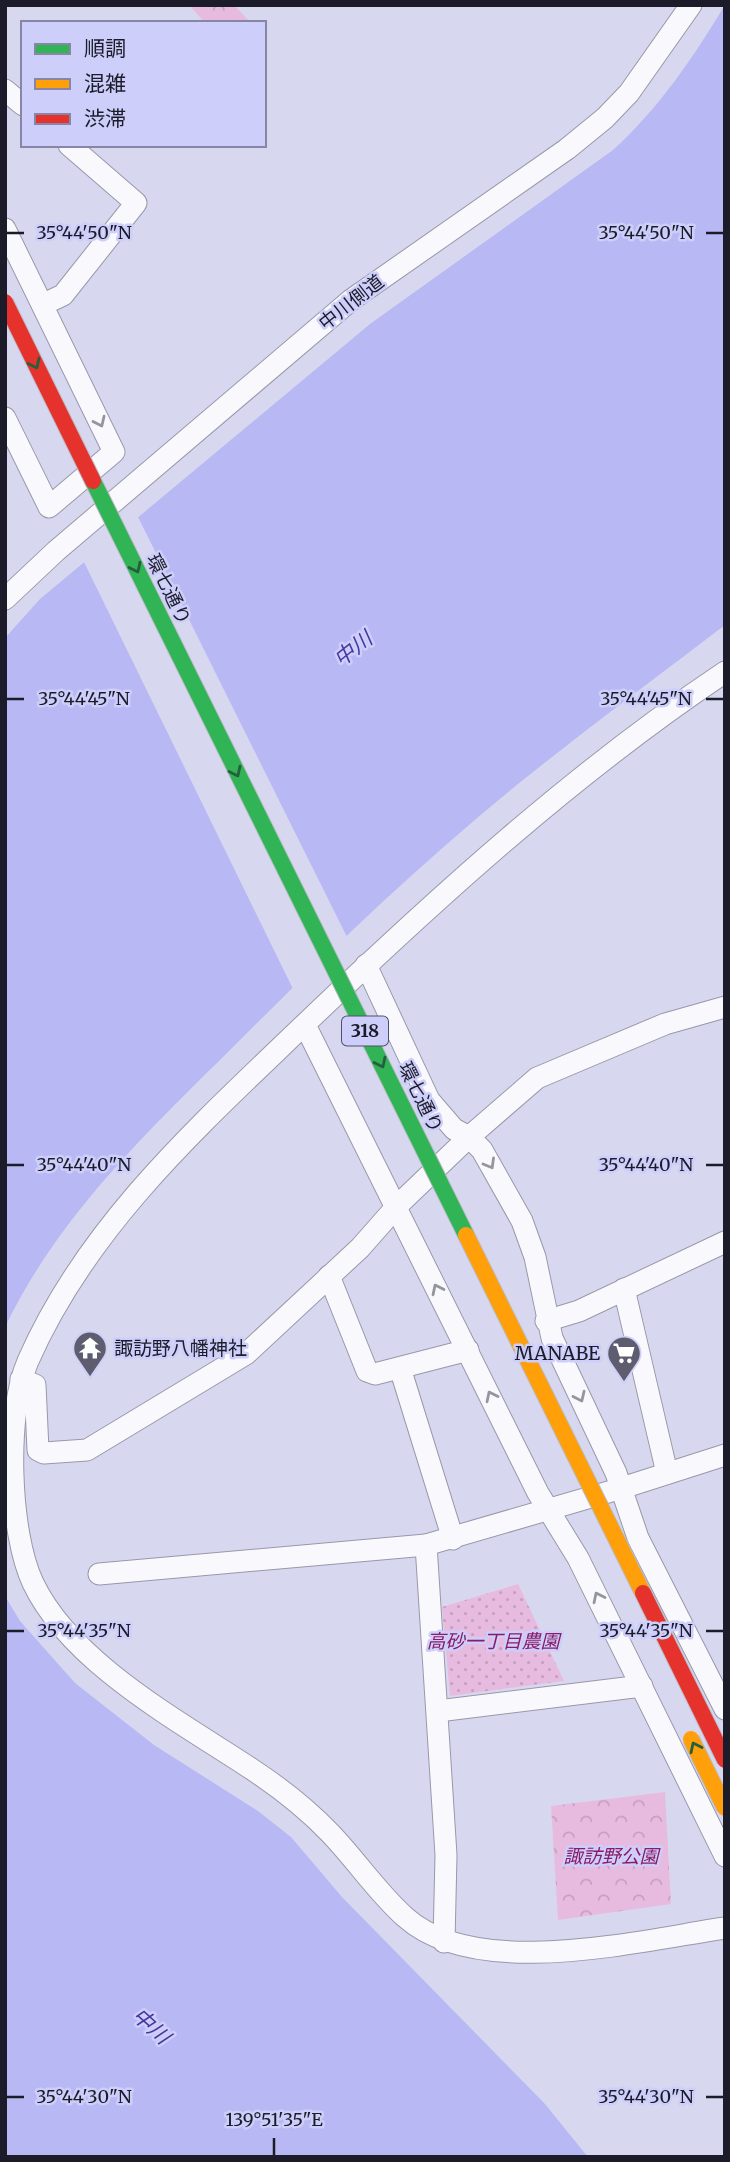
<svg xmlns="http://www.w3.org/2000/svg" width="730" height="2162" viewBox="0 0 730 2162" font-family="Merriweather,'Noto Sans JP',serif">
<defs>
<pattern id="park-crowns" width="20" height="18" patternUnits="userSpaceOnUse" patternTransform="scale(1.75)"><rect width="20" height="18" fill="#e7bbdf"/><path d="M2 6a3 3 0 1 1 6 0M12 15a3 3 0 1 1 6 0" fill="none" stroke="#c6a0c0"/></pattern>
<pattern id="garden-dots" width="8" height="8" patternUnits="userSpaceOnUse" patternTransform="scale(1.75)"><rect width="8" height="8" fill="#e7bbdf"/><path d="M2 2h.1M6 6h.1" fill="none" stroke="#c6a0c0" stroke-width="1.8" stroke-linecap="round"/></pattern>
</defs>
<rect width="100%" height="100%" fill="#d7d8ef"/>
<!-- park -->
<g fill="url(#park-crowns)">
<polygon points="189,5 234,5 251,23 205,23"/>
<polygon points="665,1792 671,1904 558,1920 551,1806"/>
</g>
<!-- garden -->
<polygon fill="url(#garden-dots)" points="518,1584 564,1681 450,1696 442,1607"/>
<!-- water -->
<g fill="#b8b8f4">
<path d="M725 5V625C658 676 589 727 523 780 420 863 324 956 231 1049 145 1134 58 1217 5 1327V638L40 599 370 324 613 150C660 107 692 59 725 5Z"/>
<polygon points="5,1596 20,1621 75,1683 154,1745 258,1811 291,1837 342,1897 545,2104 588,2157 5,2157"/>
</g>
<!-- pier -->
<polygon fill="#d7d8ef" points="137,515 348,939 294,991 83,560"/>
<g fill="none" stroke-linecap="round" stroke-linejoin="round">
<!-- street casing -->
<g stroke="#9798a9" stroke-width="23">
<g id="street">
<polyline points="5,90 23,105"/>
<polyline points="5,229 114,452 49,507 5,418"/>
<polyline points="44,304 63,295 136,203 69,145"/>
<polyline points="5,599 56,551 351,300 567,149 605,118 629,93 691,5"/>
<path d="M725 672C574 773 438 897 307 1022 201 1124 88 1224 28 1361 5 1414 9 1532 33 1583 71 1663 179 1721 250 1768 279 1787 306 1808 330 1833 356 1860 377 1892 405 1917 476 1981 637 1941 725 1928"/>
<polyline points="366,965 429,1100 454,1129 469,1137 482,1150 522,1221 535,1257 552,1338 616,1473 638,1538 725,1709"/>
<polyline points="305,1025 538,1493 578,1558 725,1856"/>
<polyline points="329,1276 367,1371 375,1374 468,1350"/>
<polyline points="624,1289 667,1473"/>
<polyline points="546,1321 579,1311 725,1242"/>
<polyline points="400,1368 453,1539"/>
<polyline points="21,1379 35,1385 38,1450 44,1453 87,1450 246,1354 360,1248 397,1206 469,1137 537,1078 665,1024 725,1007"/>
<polyline points="99,1574 426,1545"/>
<polyline points="438,1711 642,1686"/>
<polyline points="444,1942 446,1855 426,1545 622,1488 725,1455"/>
</g>
</g>
<!-- street -->
<use href="#street" stroke="#f9f9fd" stroke-width="21"/>
<!-- fast-bridge casing -->
<g stroke="#bbbbc7" stroke-width="18" stroke-linecap="butt">
<polyline id="fast-bridge" points="93,481 466,1235"/>
</g>
<!-- slow-bridge casing -->
<g stroke="#bbbbc7" stroke-width="18" stroke-linecap="butt">
<g id="slow-bridge">
<polyline points="466,1235 643,1593"/>
<polyline points="691,1739 725,1808"/>
</g>
</g>
<!-- jam-bridge casing -->
<g stroke="#bbbbc7" stroke-width="18" stroke-linecap="butt">
<g id="jam-bridge">
<polyline points="5,302 93,481"/>
<polyline points="643,1593 725,1760"/>
</g>
</g>
<!-- fast-bridge -->
<use href="#fast-bridge" stroke="#30b455" stroke-width="16"/>
<!-- slow-bridge -->
<use href="#slow-bridge" stroke="#ff9f0a" stroke-width="16"/>
<!-- jam-bridge -->
<use href="#jam-bridge" stroke="#e5322d" stroke-width="16"/>
</g>
<!-- one-way arrows -->
<defs><path id="oneway-chevron" d="M-2-3.5L2.5 0L-2 3.5" fill="none" stroke-width="1.6" stroke-linecap="round" stroke-linejoin="round" transform="scale(1.75)"/></defs>
<g stroke="#24603d">
<use href="#oneway-chevron" transform="translate(35 364) rotate(64)"/>
<use href="#oneway-chevron" transform="translate(136 568) rotate(64)"/>
<use href="#oneway-chevron" transform="translate(236 772) rotate(64)"/>
<use href="#oneway-chevron" transform="translate(381 1063) rotate(64)"/>
<use href="#oneway-chevron" transform="translate(695 1747) rotate(-116)"/>
</g>
<g stroke="#95959e">
<use href="#oneway-chevron" transform="translate(100 422) rotate(65)"/>
<use href="#oneway-chevron" transform="translate(490 1164) rotate(60)"/>
<use href="#oneway-chevron" transform="translate(437 1289) rotate(-116)"/>
<use href="#oneway-chevron" transform="translate(491 1396) rotate(-116)"/>
<use href="#oneway-chevron" transform="translate(580 1397) rotate(65)"/>
<use href="#oneway-chevron" transform="translate(598 1597) rotate(-116)"/>
</g>
<!-- ticks -->
<path fill="none" stroke="#1b1b2a" stroke-width="2.5" d="M7 233H24M706 233H723M7 699H24M706 699H723M7 1165H24M706 1165H723M7 1631H24M706 1631H723M7 2097H24M706 2097H723M274 2138V2155"/>
<!-- icons -->
<defs>
<g id="temple-pin" transform="scale(1.75)"><path d="M0 17L-7.5 6A9.5 9.5 0 1 1 7.5 6Z" fill="#5d5d6f" stroke="#cdcef9"/><path d="M0-6L5-2H3V0L6.5 2.5H4V6H1.5V3h-3V6H-4V2.5H-6.5L-3 0V-2H-5Z" fill="#fff"/></g>
<g id="supermarket-pin" transform="scale(1.75)"><path d="M0 17L-7.5 6A9.5 9.5 0 1 1 7.5 6Z" fill="#5d5d6f" stroke="#cdcef9"/><path d="M-6-5.5h2.5l.6 2H6L4.5 2H-2.5L-4.4-4H-6ZM-1.5 3.2a1.3 1.3 0 1 0 .1 0ZM3 3.2a1.3 1.3 0 1 0 .1 0Z" fill="#fff"/></g>
</defs>
<g fill-rule="evenodd">
<use href="#temple-pin" x="90" y="1348"/>
<use href="#supermarket-pin" x="624" y="1353"/>
</g>
<g text-anchor="middle" stroke-width="5" stroke-linejoin="round" paint-order="stroke">
<!-- shield labels -->
<rect fill="#cdcef9" stroke="#505168" stroke-width="2" x="342" y="1016.5" width="46" height="29" rx="5"/>
<g font-size="18" font-weight="bold" fill="#1b1b2a">
<text x="365" y="1037">318</text>
</g>
<!-- street labels -->
<g font-size="19" fill="#1b1b2a" stroke="#cdcef9">
<text transform="translate(351 302) rotate(-38)" y="7">中川側道</text>
<text transform="translate(169 589) rotate(64)" y="7">環七通り</text>
<text transform="translate(421 1097) rotate(64)" y="7">環七通り</text>
</g>
<!-- poi labels -->
<g font-size="19" fill="#1b1b2a" stroke="#cdcef9" text-anchor="start">
<text x="114" y="1355">諏訪野八幡神社</text>
<text x="600" y="1360" text-anchor="end">MANABE</text>
</g>
<!-- park labels -->
<g font-size="19" font-style="italic" fill="#8b1b68" stroke="#cdcef9">
<text x="493" y="1648">高砂一丁目農園</text>
<text x="611" y="1863">諏訪野公園</text>
</g>
<!-- water labels -->
<g font-size="21" font-style="italic" fill="#4736a2" stroke="#cdcef9">
<text transform="translate(353 649) rotate(-38)" y="7">中川</text>
<text transform="translate(151 2026) rotate(42)" y="7">中川</text>
</g>
</g>
<g font-size="18" text-anchor="middle" fill="#1b1b2a" stroke="#cdcef9" stroke-width="5" stroke-linejoin="round" paint-order="stroke">
<text x="84" y="239">35°44'50"N</text>
<text x="646" y="239">35°44'50"N</text>
<text x="84" y="705">35°44'45"N</text>
<text x="646" y="705">35°44'45"N</text>
<text x="84" y="1171">35°44'40"N</text>
<text x="646" y="1171">35°44'40"N</text>
<text x="84" y="1637">35°44'35"N</text>
<text x="646" y="1637">35°44'35"N</text>
<text x="84" y="2103">35°44'30"N</text>
<text x="646" y="2103">35°44'30"N</text>
<text x="274" y="2126">139°51'35"E</text>
</g>
<!-- border -->
<rect width="730" height="2162" fill="none" stroke="#1b1b2a" stroke-width="14"/>
<!-- legend -->
<rect x="21" y="21" width="245" height="126" fill="#cdcef9" stroke="#8686a6" stroke-width="2"/>
<rect x="35" y="44" width="35" height="10" fill="#30b455" stroke="#8686a6" stroke-width="2"/>
<text x="84" y="56" font-size="21" fill="#1b1b2a">順調</text>
<rect x="35" y="79" width="35" height="10" fill="#ff9f0a" stroke="#8686a6" stroke-width="2"/>
<text x="84" y="91" font-size="21" fill="#1b1b2a">混雑</text>
<rect x="35" y="114" width="35" height="10" fill="#e5322d" stroke="#8686a6" stroke-width="2"/>
<text x="84" y="126" font-size="21" fill="#1b1b2a">渋滞</text>
</svg>
